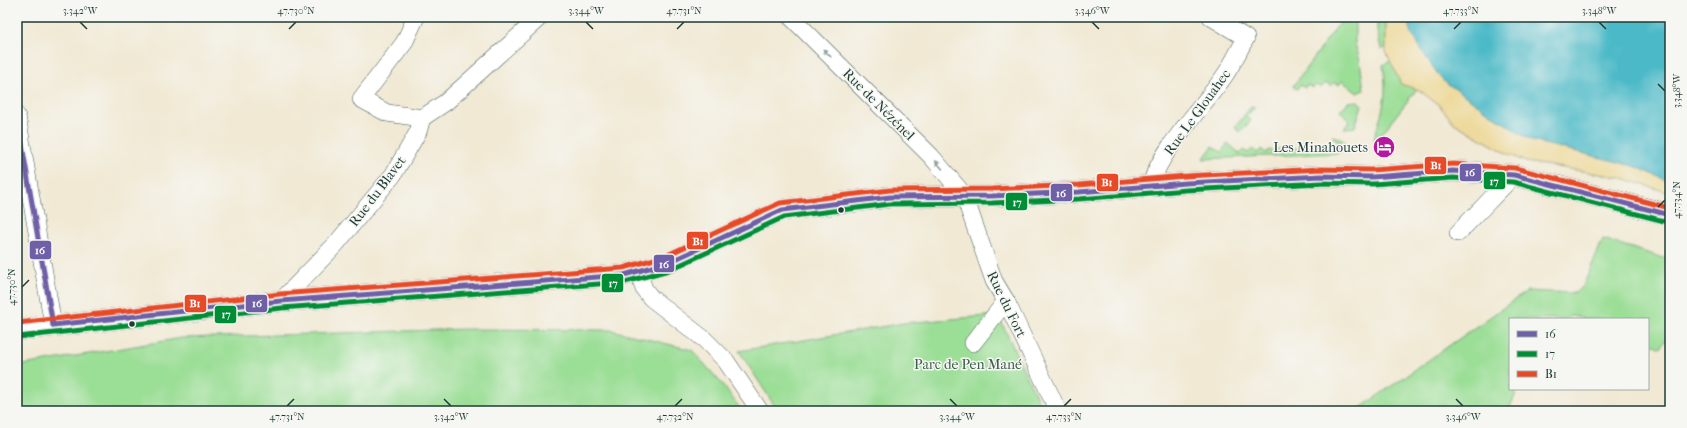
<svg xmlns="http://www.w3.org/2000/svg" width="1687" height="428" viewBox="0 0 1687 428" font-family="'IM FELL French Canon',serif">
<rect width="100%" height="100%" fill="#f6f6f2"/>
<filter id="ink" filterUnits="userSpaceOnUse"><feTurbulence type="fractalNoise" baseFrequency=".025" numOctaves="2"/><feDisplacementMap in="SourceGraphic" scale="8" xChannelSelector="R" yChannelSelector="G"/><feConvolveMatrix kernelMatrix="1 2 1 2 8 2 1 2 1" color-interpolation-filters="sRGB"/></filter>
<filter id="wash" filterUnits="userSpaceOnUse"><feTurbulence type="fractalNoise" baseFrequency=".012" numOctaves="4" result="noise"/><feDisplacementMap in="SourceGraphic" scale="16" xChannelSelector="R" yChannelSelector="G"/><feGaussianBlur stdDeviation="0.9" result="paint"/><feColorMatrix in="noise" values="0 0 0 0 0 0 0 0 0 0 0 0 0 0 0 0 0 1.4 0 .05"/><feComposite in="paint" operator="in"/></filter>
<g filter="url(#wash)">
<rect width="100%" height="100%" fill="#f1e9d4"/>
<!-- industrial -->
<polygon fill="#ccc2b9" points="1214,17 1253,17 1243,31"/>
<!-- green -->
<g fill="#9bde96" stroke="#5d8e65">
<polygon points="1344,17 1355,18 1355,43 1360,61 1364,90 1357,93 1342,81 1339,85 1334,82 1331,86 1326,83 1321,88 1316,85 1313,88 1307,85 1305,88 1300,85 1297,89 1293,86"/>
<polygon points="1377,17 1386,17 1386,48 1381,49 1377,31"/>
<path d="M1391 61 1401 84 1417 89 1376 141 1374 139C1383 108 1388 98 1383 65Z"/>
<polygon points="1358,101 1362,105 1355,127 1344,128 1350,121 1340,111 1348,102"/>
<polygon points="1251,107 1255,107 1246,117 1251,121 1241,131 1238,131 1235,127"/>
<path d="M1332 136C1338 137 1344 138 1346 144L1339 153 1203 159 1213 146 1221 152 1228 143 1240 154 1244 150 1248 153 1252 149 1258 153 1261 149 1266 153 1270 149 1274 153 1279 148 1283 153 1287 148 1292 152 1296 148 1301 151 1305 148 1308 151 1313 146 1317 150 1322 146 1326 149 1331 143 1337 148 1341 144Z"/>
<polygon points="1603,239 1670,260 1670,331 1661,348 1648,341 1648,319 1587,319 1572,315 1566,319 1510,319 1510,389 1518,389 1508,411 1356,411 1527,291 1575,293 1584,284"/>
<polygon points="998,315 1043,411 778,411 739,351 904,323"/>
<polygon points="467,329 611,330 692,350 722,384 742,411 17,411 17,366 182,338"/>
</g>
<!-- sand -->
<polygon fill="#eeda9e" stroke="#868c69" points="1386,17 1438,17 1670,141 1670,193 1619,177 1526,162 1506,153 1454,123 1440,106 1419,90 1401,84 1386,52"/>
<!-- water -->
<polygon fill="#4cb9c7" stroke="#367b7e" points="1408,17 1670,17 1670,182 1634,166 1532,141 1519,133 1442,80 1427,59 1411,32"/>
</g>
<g filter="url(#ink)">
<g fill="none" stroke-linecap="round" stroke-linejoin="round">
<!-- minor casing -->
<g stroke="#3e574c" stroke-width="18">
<g id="minor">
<polyline points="416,17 404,43 361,99 387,113 422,118"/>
<polyline points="791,17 931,156 964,195 994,281 1006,301 1058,411"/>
<polyline points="17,116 53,325"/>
<path d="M1151 186C1157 153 1205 105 1225 75 1233 63 1239 50 1246 38L1211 17"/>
<polyline points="1458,233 1514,175"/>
<polyline points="638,271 644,289 651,298 704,339 726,361 760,411"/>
<polyline points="281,301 336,244 393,175 418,132 422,118 446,102 540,17"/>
<polyline points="973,343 1006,301"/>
</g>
</g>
<!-- tertiary casing -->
<g stroke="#3e574c" stroke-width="22">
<polyline id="tertiary" points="17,330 281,301 624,275 667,263 782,210 890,197 992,196 1079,192 1186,183 1321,176 1372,177 1453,171 1514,175 1670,215"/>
</g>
<!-- minor -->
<use href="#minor" stroke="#fff" stroke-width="17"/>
<!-- tertiary -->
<use href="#tertiary" stroke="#fff" stroke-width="21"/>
<!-- bus-1 casing -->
<g stroke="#f6f6f2" stroke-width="8">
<g id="bus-1">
<polyline points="17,116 53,325"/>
<polyline points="53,325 281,301 624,275 667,263 782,210 890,197 992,196 1079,192 1186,183 1321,176 1372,177 1453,171 1514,175 1670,215"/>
</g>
</g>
<!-- bus-2 casing -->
<g stroke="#f6f6f2" stroke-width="8">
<polyline id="bus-2" points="18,337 282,308 625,282 669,270 784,217 890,204 992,203 1079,199 1186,190 1321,183 1373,184 1453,178 1513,182 1668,222"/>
</g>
<!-- bus-3 casing -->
<g stroke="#f6f6f2" stroke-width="8">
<polyline id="bus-3" points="17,323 280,294 623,268 665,256 780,203 890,190 992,189 1079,185 1186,176 1321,169 1372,170 1453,164 1515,168 1670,208"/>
</g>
<!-- bus-1 -->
<use href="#bus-1" stroke="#6e5fa7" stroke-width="5"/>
<!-- bus-2 -->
<use href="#bus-2" stroke="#008d36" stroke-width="5"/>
<!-- bus-3 -->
<use href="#bus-3" stroke="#e84927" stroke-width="5"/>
</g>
<!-- one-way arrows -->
<defs><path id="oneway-solid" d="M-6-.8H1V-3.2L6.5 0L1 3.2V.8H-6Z"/></defs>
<g fill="#8f9e9a">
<use href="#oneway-solid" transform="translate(827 53) rotate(-135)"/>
<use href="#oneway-solid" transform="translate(939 165) rotate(-130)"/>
</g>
</g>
<!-- ticks -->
<path fill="none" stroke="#1f3d34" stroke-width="1.5" d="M80 22 87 29M586 22 593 29M1092 22 1099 29M1599 22 1606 29M289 29 296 22M677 29 684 22M1454 29 1461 22M1658 84 1665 91M1658 207 1665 200M22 287 29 280M444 399 451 406M950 399 957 406M1456 399 1463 406M287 406 294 399M675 406 682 399M1064 406 1071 399"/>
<!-- icons -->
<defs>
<g id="hotel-disc" transform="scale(1.15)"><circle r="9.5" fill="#b5179e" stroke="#f6f6f2"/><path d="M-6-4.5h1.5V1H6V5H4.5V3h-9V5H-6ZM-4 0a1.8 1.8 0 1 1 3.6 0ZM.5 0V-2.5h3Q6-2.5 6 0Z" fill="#fff"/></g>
</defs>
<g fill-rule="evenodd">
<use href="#hotel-disc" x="1384" y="147"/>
</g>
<!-- markers -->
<g fill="#1f3d34" stroke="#f6f6f2" stroke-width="1.5">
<circle cx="841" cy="210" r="3.5"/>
<circle cx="132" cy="324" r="3.5"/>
</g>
<g text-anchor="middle" stroke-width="3" stroke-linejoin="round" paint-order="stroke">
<!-- street labels -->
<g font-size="14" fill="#1f3d34" stroke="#f6f6f2">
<text transform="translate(879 104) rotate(45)" y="5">Rue de Nézénel</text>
<text transform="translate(1197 112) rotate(-54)" y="5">Rue Le Glouahec</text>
<text transform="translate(377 191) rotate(-53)" y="5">Rue du Blavet</text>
<text transform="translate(1007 304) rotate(64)" y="5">Rue du Fort</text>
</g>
<!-- poi labels -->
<g font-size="14" fill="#1f3d34" stroke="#f6f6f2" text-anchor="end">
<text x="1368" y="152">Les Minahouets</text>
</g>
<!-- park labels -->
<g font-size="14" fill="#385d48" stroke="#f6f6f2">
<text x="968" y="369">Parc de Pen Mané</text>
</g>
</g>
<g stroke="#f6f6f2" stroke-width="1.5">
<rect x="1424" y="156" width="23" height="19" rx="4" fill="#e84927"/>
<rect x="1459" y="163" width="23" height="19" rx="4" fill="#6e5fa7"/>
<rect x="1483" y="171" width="23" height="19" rx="4" fill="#008d36"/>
<rect x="1096" y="173" width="23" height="19" rx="4" fill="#e84927"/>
<rect x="1050" y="183" width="23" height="19" rx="4" fill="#6e5fa7"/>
<rect x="1005" y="192" width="23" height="19" rx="4" fill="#008d36"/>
<rect x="686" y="231" width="23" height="19" rx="4" fill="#e84927"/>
<rect x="29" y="240" width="23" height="20" rx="4" fill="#6e5fa7"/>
<rect x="653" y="254" width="22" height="19" rx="4" fill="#6e5fa7"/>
<rect x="601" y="273" width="23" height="20" rx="4" fill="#008d36"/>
<rect x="184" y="294" width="23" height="19" rx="4" fill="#e84927"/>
<rect x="245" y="294" width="23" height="19" rx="4" fill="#6e5fa7"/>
<rect x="214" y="305" width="23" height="19" rx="4" fill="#008d36"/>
</g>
<g font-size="11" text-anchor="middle" font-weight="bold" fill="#fff">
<text x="1436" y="169">B1</text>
<text x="1470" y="176">16</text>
<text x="1494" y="185">17</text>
<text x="1107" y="186">B1</text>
<text x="1061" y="197">16</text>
<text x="1017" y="206">17</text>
<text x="698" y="245">B1</text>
<text x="40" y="254">16</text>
<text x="664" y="268">16</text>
<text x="613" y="287">17</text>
<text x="195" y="307">B1</text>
<text x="257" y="307">16</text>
<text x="226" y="318">17</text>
</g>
<!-- margin -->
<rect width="1687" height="428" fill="none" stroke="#f6f6f2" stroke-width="44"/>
<!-- legend -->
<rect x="1509" y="318" width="140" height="72" fill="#f6f6f2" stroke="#a0aca6"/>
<rect x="1517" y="331" width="20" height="6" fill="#6e5fa7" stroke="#a0aca6"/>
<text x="1545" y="338" font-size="12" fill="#1f3d34">16</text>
<rect x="1517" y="351" width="20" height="6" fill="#008d36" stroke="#a0aca6"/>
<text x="1545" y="358" font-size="12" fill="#1f3d34">17</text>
<rect x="1517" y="371" width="20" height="6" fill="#e84927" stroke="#a0aca6"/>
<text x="1545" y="378" font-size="12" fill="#1f3d34">B1</text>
<rect x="22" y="22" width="1643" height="384" fill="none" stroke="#1f3d34" stroke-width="1.5"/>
<g font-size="10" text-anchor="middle" fill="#1f3d34">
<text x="80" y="14">3.342°W</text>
<text x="296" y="14">47.730°N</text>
<text x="586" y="14">3.344°W</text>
<text x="684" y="14">47.731°N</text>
<text x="1092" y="14">3.346°W</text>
<text x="1461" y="14">47.733°N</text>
<text x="1599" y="14">3.348°W</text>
<text transform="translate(1676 91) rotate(-90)" y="4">3.348°W</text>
<text transform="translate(1676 200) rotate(-90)" y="4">47.734°N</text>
<text transform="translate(11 287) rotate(-90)" y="4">47.730°N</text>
<text x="287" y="420">47.731°N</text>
<text x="451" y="420">3.342°W</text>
<text x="675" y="420">47.732°N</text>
<text x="957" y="420">3.344°W</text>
<text x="1064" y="420">47.733°N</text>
<text x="1463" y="420">3.346°W</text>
</g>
</svg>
